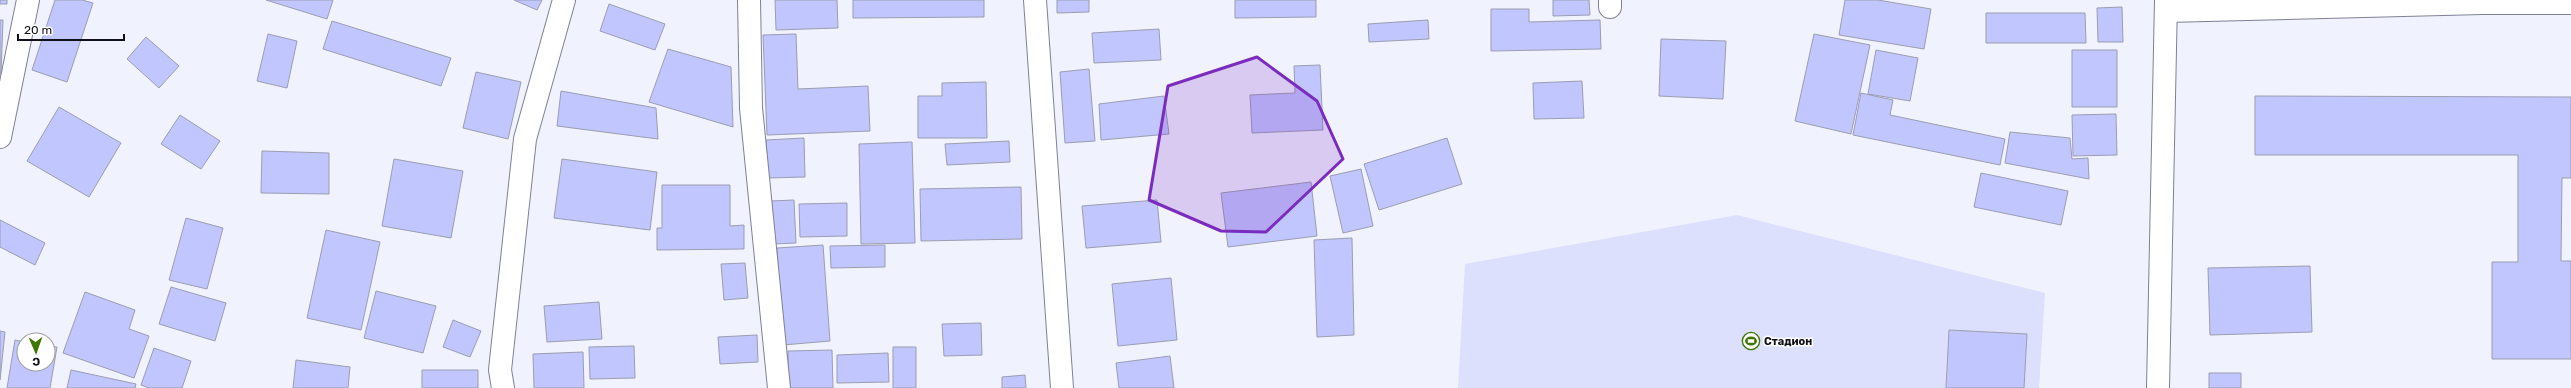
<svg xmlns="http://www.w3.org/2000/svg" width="2571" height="388" viewBox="0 0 2571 388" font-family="Rubik,sans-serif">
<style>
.garden{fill:#dde0fc}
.building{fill:#c1c6fe;stroke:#9b9db0}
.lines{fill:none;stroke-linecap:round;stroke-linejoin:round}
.street-casing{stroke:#7f8193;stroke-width:24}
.secondary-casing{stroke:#7f8193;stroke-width:24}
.street{stroke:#fff;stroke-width:22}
.secondary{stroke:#fff;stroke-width:22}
.marked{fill:#7b2cbf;fill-opacity:0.2;stroke:#7b2cbf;stroke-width:3;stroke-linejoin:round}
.labels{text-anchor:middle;stroke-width:3;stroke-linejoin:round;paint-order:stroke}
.poi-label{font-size:11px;font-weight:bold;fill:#101118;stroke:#fff;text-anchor:start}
</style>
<rect width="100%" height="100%" fill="#f0f2fe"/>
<path class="garden" d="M 1737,215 L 2045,293 L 2039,388 L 1458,388 L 1465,264 Z"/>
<path class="building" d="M 0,0 L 7,0 L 7,4 L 0,4 Z
M 55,0 L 82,0 L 93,3 L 67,82 L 32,70 Z
M 266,0 L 333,0 L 327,19 Z
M 514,0 L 542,0 L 537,10 Z
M 775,0 L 837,0 L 838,28 L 776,30 Z
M 853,0 L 984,0 L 984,17 L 853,18 Z
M 1057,0 L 1089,0 L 1089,12 L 1057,13 Z
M 1235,0 L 1316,0 L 1316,17 L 1235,18 Z
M 1553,0 L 1589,0 L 1590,15 L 1553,16 Z
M 1845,0 L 1878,0 L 1931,9 L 1924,49 L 1839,35 Z
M 609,4 L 665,24 L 655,50 L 600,31 Z
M 2122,7 L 2123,42 L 2098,42 L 2097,8 Z
M 1491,9 L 1529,9 L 1529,22 L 1600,20 L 1601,49 L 1491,51 Z
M 1986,13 L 2085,13 L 2086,43 L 1986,43 Z
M 0,20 L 3,20 L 1,74 L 0,74 Z
M 1428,20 L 1429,39 L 1369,42 L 1368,24 Z
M 332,21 L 451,58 L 441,86 L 323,49 Z
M 1159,29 L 1161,60 L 1094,63 L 1092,33 Z
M 268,34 L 297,41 L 287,88 L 257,81 Z
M 796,34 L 798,89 L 868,86 L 870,131 L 767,135 L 763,35 Z
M 1814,34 L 1870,45 L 1851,134 L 1795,121 Z
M 146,37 L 179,66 L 159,88 L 127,59 Z
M 1661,39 L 1726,41 L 1723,99 L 1659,96 Z
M 668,49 L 731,67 L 733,127 L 649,102 Z
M 1876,50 L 1918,58 L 1910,101 L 1868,94 Z
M 2072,50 L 2117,50 L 2117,107 L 2072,107 Z
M 1320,65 L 1323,130 L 1252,133 L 1250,95 L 1295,93 L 1294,66 Z
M 1089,69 L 1095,141 L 1065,143 L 1060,72 Z
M 476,72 L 521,82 L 508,139 L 463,128 Z
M 1582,81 L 1584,118 L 1534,119 L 1533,83 Z
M 986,82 L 987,138 L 918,138 L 918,96 L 942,96 L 942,83 Z
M 561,91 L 656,108 L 658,139 L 557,126 Z
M 1861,93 L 1893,100 L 1890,115 L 2005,139 L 2000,165 L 1853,135 Z
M 1164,96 L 1169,134 L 1101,140 L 1099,104 Z
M 2255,96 L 2571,97 L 2571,178 L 2562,178 L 2561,261 L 2571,261 L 2571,359 L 2492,359 L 2492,262 L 2518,262 L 2518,155 L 2255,155 Z
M 59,107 L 121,143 L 89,197 L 27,161 Z
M 2116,114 L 2117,155 L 2073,156 L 2072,115 Z
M 180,115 L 220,141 L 201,169 L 161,144 Z
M 2010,132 L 2070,138 L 2072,159 L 2088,158 L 2089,179 L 2005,163 Z
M 804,138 L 805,177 L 768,178 L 766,140 Z
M 1447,138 L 1462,184 L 1379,210 L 1364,164 Z
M 1009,141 L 1010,162 L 947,165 L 945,144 Z
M 912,142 L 915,243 L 861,244 L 859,144 Z
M 262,151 L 329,153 L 329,194 L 261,193 Z
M 394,159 L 463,171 L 451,238 L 382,226 Z
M 562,159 L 657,172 L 650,230 L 554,218 Z
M 1361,169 L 1373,226 L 1343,233 L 1330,176 Z
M 1981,173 L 2068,191 L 2061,225 L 1974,207 Z
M 1311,182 L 1317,236 L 1228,247 L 1221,193 Z
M 662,185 L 730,185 L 730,226 L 744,225 L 744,249 L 657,250 L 657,228 L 662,228 Z
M 1021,187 L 1022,239 L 921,241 L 920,189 Z
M 794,200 L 796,243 L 772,244 L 770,201 Z
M 1157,200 L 1161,242 L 1086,248 L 1082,206 Z
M 847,203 L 847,236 L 800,237 L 799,204 Z
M 186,218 L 223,228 L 207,289 L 169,280 Z
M 0,220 L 45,243 L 35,265 L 0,247 Z
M 326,230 L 380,242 L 361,330 L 307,318 Z
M 1352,238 L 1354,335 L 1317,337 L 1314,240 Z
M 823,245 L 830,341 L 783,345 L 777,248 Z
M 885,245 L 885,267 L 831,268 L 830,246 Z
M 745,263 L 748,298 L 724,300 L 721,264 Z
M 2310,266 L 2312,332 L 2210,335 L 2208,268 Z
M 1171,278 L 1177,340 L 1118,346 L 1112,284 Z
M 171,287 L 226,303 L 215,341 L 159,324 Z
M 376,291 L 436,306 L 423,353 L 364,338 Z
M 85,292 L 135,310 L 129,329 L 149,336 L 134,378 L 63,353 Z
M 599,302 L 602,339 L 547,342 L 544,306 Z
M 453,320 L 481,331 L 470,357 L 443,347 Z
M 981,323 L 982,355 L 944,356 L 942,324 Z
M 1949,330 L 2027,334 L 2024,388 L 1946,388 Z
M 0,331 L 5,332 L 0,380 Z
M 757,335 L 758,362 L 720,364 L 718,337 Z
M 15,340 L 24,342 L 24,364 L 48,364 L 48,346 L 57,347 L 50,388 L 7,388 Z
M 634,346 L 635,378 L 590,379 L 589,347 Z
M 893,347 L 916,347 L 916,388 L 893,388 Z
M 154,348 L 191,361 L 182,388 L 149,388 L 141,385 Z
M 832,350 L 833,388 L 788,388 L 788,351 Z
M 583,352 L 584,388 L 534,388 L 533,354 Z
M 888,353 L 889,382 L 837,383 L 837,355 Z
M 1170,356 L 1174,388 L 1119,388 L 1116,363 Z
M 296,360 L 350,367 L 348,388 L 293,388 Z
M 71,370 L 136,384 L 135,388 L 67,388 Z
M 422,370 L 478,370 L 478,388 L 422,388 Z
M 2209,373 L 2241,373 L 2241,388 L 2209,388 Z
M 1025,375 L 1026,388 L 1002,388 L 1002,377 Z"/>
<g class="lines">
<defs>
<path id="street" d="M 749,0 L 751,108 L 779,388
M 1610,7 L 1610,0
M 2166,11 L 2482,3 L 2571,3
M 0,137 L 28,0
M 503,388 L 500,370 L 525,139 L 564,0
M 2158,388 L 2166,0"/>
<path id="secondary" d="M 1035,0 L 1062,388"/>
</defs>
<use href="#street" class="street-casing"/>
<use href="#secondary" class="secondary-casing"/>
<use href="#street" class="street"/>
<use href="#secondary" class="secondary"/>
</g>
<path class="marked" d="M 1257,57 L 1317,101 L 1343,159 L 1266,232 L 1221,231 L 1149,200 L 1168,86 Z"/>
<defs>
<symbol id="stadium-ring" viewBox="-11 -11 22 22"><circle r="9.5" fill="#fff" stroke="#3f7604" stroke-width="1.5"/><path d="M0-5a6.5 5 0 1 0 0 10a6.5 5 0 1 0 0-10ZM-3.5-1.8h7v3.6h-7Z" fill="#3f7604"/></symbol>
</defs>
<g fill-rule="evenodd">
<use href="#stadium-ring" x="1741" y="331" width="20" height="20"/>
</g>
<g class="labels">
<g class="poi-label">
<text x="1764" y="345">Стадион</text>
</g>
</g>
<g transform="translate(36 352) rotate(178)"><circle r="19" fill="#ffffff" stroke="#9fa0a3"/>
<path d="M0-3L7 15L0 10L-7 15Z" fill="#3f7604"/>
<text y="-6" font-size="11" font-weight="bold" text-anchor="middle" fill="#101118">С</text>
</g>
<path d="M18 34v6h106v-6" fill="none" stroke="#101118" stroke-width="2"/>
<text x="24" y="34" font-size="12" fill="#101118" stroke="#ffffff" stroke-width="3" paint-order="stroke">20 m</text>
</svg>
